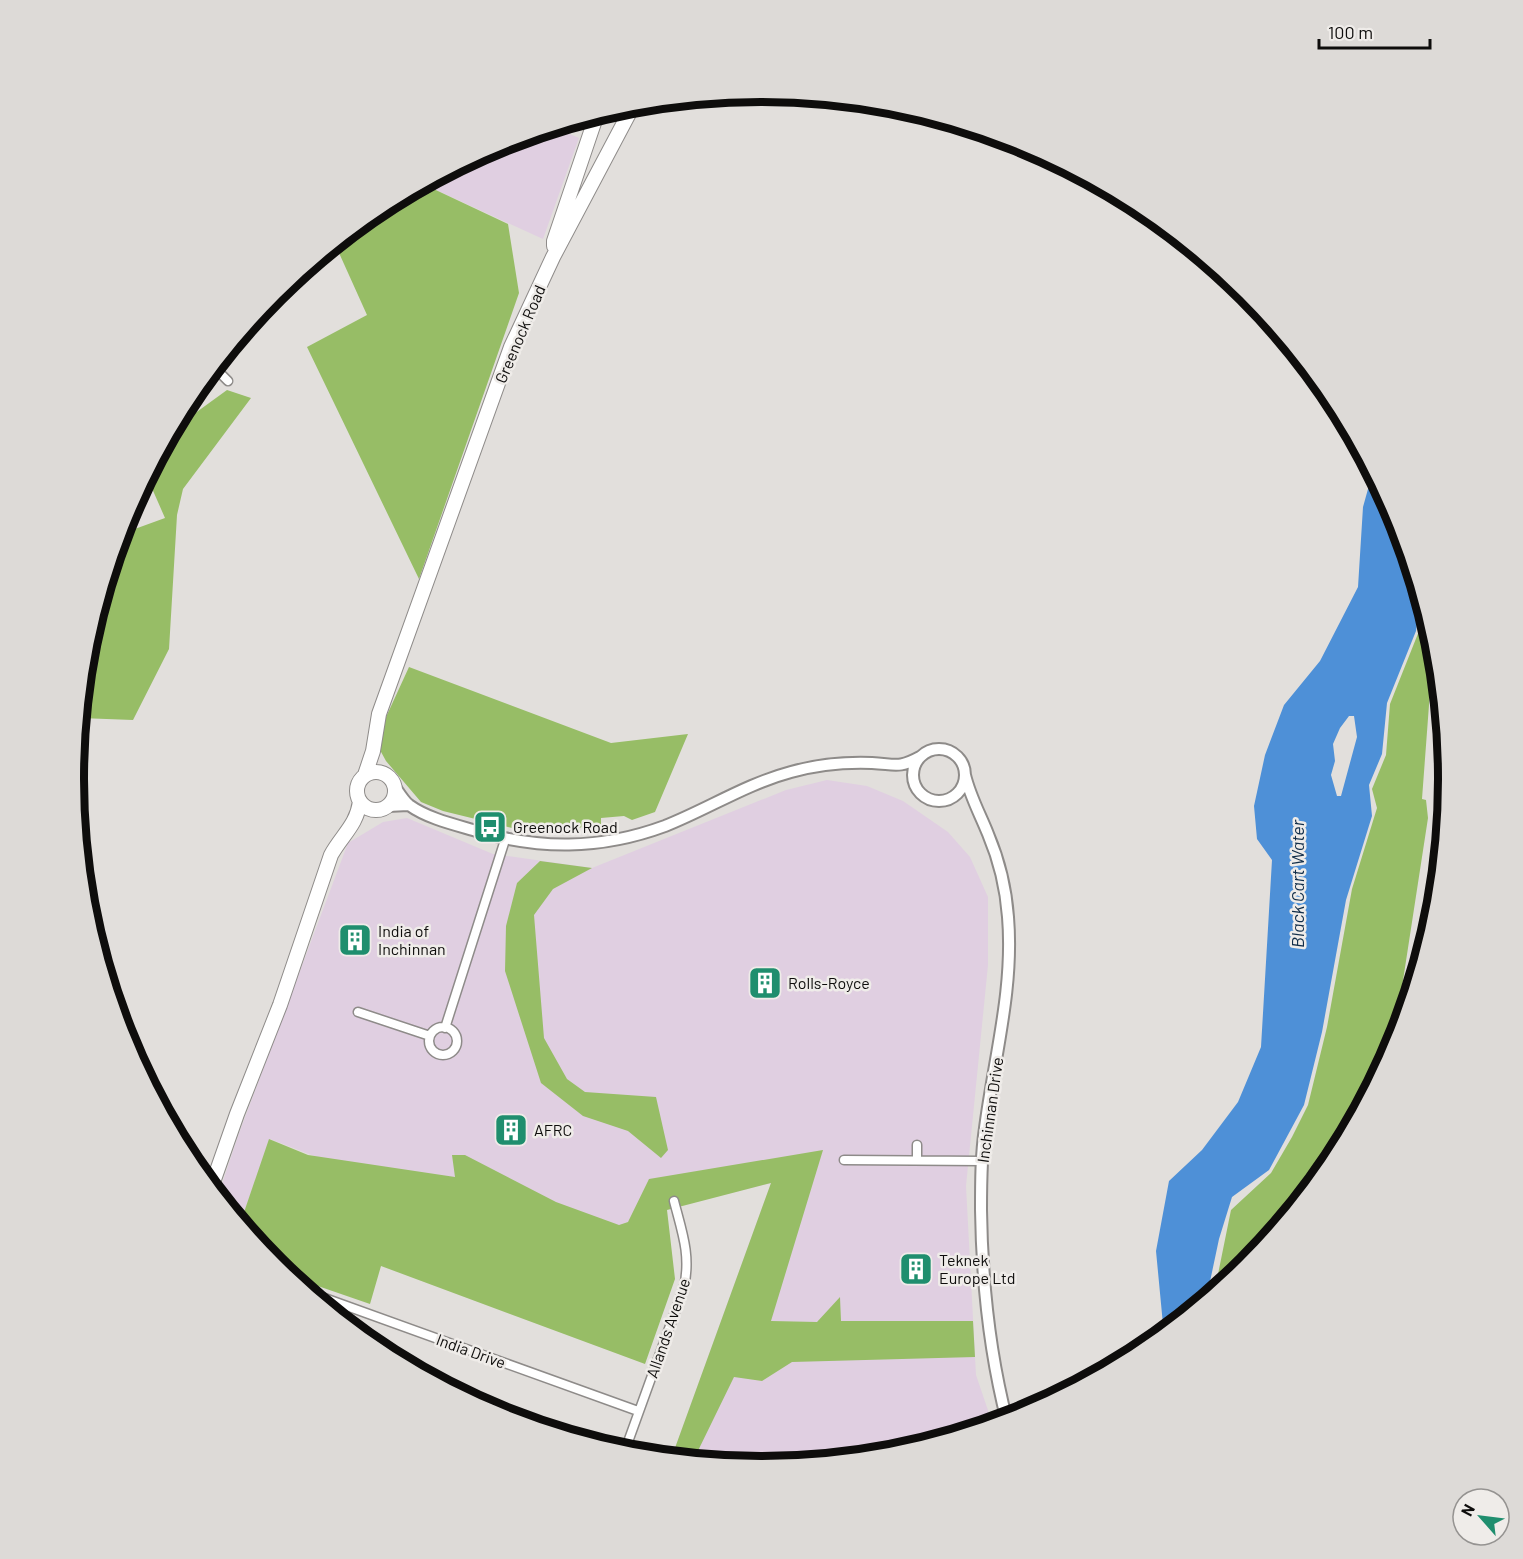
<svg xmlns="http://www.w3.org/2000/svg" width="1523" height="1559" viewBox="0 0 1523 1559" font-family="Barlow,sans-serif">
<style>
.industrial{fill:#e0cfe1}
.green{fill:#97bd66}
.water{fill:#4e90d7;fill-rule:evenodd}
.lines{fill:none;stroke-linecap:round;stroke-linejoin:round}
.minor-casing{stroke:#8e8b89;stroke-width:11}
.tertiary-casing{stroke:#8e8b89;stroke-width:14}
.primary-casing{stroke:#8e8b89;stroke-width:16}
.minor{stroke:#fff;stroke-width:8}
.tertiary{stroke:#fff;stroke-width:10}
.primary{stroke:#fff;stroke-width:14}
.labels{text-anchor:middle;stroke-width:5;stroke-linejoin:round;paint-order:stroke}
.street-label{font-size:16px;fill:#0e0d0c;stroke:#efece9}
.poi-label{font-size:16px;fill:#0e0d0c;stroke:#efece9;text-anchor:start}
.water-label{font-size:18px;font-style:italic;fill:#112d49;stroke:#efece9}
.rim{fill:none;stroke:#0e0d0c;stroke-width:8}
</style>
<rect width="100%" height="100%" fill="#e2dfdc"/>
<path class="industrial" d="M 553,127 L 579,138 L 543,239 L 423,184 L 499,144 Z
M 827,780 L 867,786 L 903,801 L 948,832 L 970,857 L 988,897 L 988,965 L 966,1186 L 976,1375 L 993,1425 L 895,1454 L 761,1467 L 671,1459 L 771,1183 L 667,1209 L 552,1248 L 270,1139 L 240,1224 L 218,1196 L 238,1136 L 348,843 L 383,822 L 407,818 L 493,854 L 592,868 L 786,790 Z"/>
<path class="green" d="M 423,184 L 508,224 L 519,293 L 419,579 L 307,347 L 367,315 L 335,244 L 380,207 Z
M 227,390 L 251,398 L 183,489 L 177,515 L 169,649 L 133,720 L 80,718 L 87,645 L 121,534 L 165,518 L 147,477 L 159,454 L 182,434 L 176,427 Z
M 1423,602 L 1434,638 L 1422,799 L 1426,800 L 1428,818 L 1392,1052 L 1333,1162 L 1248,1266 L 1214,1294 L 1231,1210 L 1271,1173 L 1292,1137 L 1308,1105 L 1327,1027 L 1352,889 L 1377,808 L 1372,789 L 1386,755 L 1390,704 L 1419,631 Z
M 409,667 L 611,743 L 688,734 L 655,812 L 632,820 L 624,816 L 601,818 L 601,825 L 533,833 L 443,811 L 421,802 L 386,761 L 380,750 L 381,728 Z
M 540,861 L 592,868 L 553,889 L 534,915 L 544,1038 L 567,1079 L 585,1092 L 656,1097 L 668,1150 L 661,1158 L 628,1131 L 583,1116 L 541,1083 L 505,971 L 506,926 L 517,883 Z
M 269,1139 L 308,1155 L 455,1177 L 452,1155 L 465,1155 L 556,1202 L 619,1225 L 628,1222 L 649,1179 L 823,1150 L 771,1321 L 817,1322 L 840,1297 L 841,1321 L 973,1321 L 975,1357 L 792,1362 L 762,1381 L 734,1377 L 693,1461 L 671,1459 L 771,1183 L 667,1210 L 675,1279 L 645,1364 L 381,1266 L 370,1304 L 286,1275 L 275,1266 L 240,1224 Z"/>
<path class="water" d="M 1373,471 L 1397,517 L 1421,595 L 1416,631 L 1387,703 L 1382,754 L 1369,785 L 1372,816 L 1346,900 L 1322,1032 L 1304,1105 L 1269,1170 L 1232,1197 L 1219,1239 L 1208,1291 L 1209,1298 L 1164,1335 L 1156,1251 L 1169,1181 L 1202,1150 L 1238,1102 L 1261,1047 L 1272,860 L 1257,839 L 1254,806 L 1265,755 L 1284,705 L 1320,661 L 1358,587 L 1363,507 ZM 1349,716 L 1354,716 L 1357,737 L 1341,796 L 1337,796 L 1331,775 L 1335,761 L 1333,744 L 1340,728 Z"/>
<g class="lines">
<defs>
<path id="minor" d="M 214,367 L 228,381
M 358,1012 L 430,1036
M429 1041a14 14 0 1 1 28 0a14 14 0 1 1-28 0Z
M 445,1028 L 505,840
M 844,1160 L 982,1161
M 917,1160 L 917,1145
M 305,1291 L 638,1411
M 624,1453 L 684,1287 C 691,1255 682,1232 674,1201"/>
<path id="tertiary" d="M913 775a26 26 0 1 1 52 0a26 26 0 1 1-52 0Z
M 965,775 C 970,796 980,814 988,834 C 999,860 1006,889 1008,917 C 1014,989 994,1058 985,1128 C 981,1155 981,1182 981,1210 C 982,1281 989,1351 1007,1421
M 395,787 C 399,793 404,801 409,805 C 427,818 452,824 473,830 C 538,850 600,850 665,826 C 708,809 746,784 791,772 C 816,765 846,762 872,763 C 895,764 898,769 920,757
M 388,806 L 408,805"/>
<path id="primary" d="M 554,246 L 554,241 L 597,114
M357 791a19 19 0 1 1 38 0a19 19 0 1 1-38 0Z
M 365,775 L 373,751 L 379,714 L 511,347 L 553,257 L 634,104
M 211,1188 L 237,1114 L 280,1005 L 331,855 C 342,835 357,825 360,801"/>
</defs>
<use href="#minor" class="minor-casing"/>
<use href="#tertiary" class="tertiary-casing"/>
<use href="#primary" class="primary-casing"/>
<use href="#minor" class="minor"/>
<use href="#tertiary" class="tertiary"/>
<use href="#primary" class="primary"/>
</g>
<defs>
<symbol id="bus-square" viewBox="-11 -11 22 22"><rect x="-9" y="-9" width="18" height="18" rx="4" fill="#1f8e6e" stroke="#efece9"/><path d="M-5-6H5V4H4V6H2V4H-2V6H-4V4H-5ZM-3.5-4V0h7V-4ZM-3.5 1.2v1.5H-2V1.2ZM2 1.2v1.5H3.5V1.2Z" fill="#fff"/></symbol>
<symbol id="building-square" viewBox="-11 -11 22 22"><rect x="-9" y="-9" width="18" height="18" rx="4" fill="#1f8e6e" stroke="#efece9"/><path d="M-4-6H4V6H1V3H-1V6H-4ZM-2.5-4.3h1.7v1.8h-1.7ZM.8-4.3h1.7v1.8H.8ZM-2.5-1h1.7V.8h-1.7ZM.8-1h1.7V.8H.8Z" fill="#fff"/></symbol>
</defs>
<g fill-rule="evenodd">
<use href="#bus-square" x="471" y="808" width="38" height="38"/>
<use href="#building-square" x="336" y="921" width="38" height="38"/>
<use href="#building-square" x="746" y="964" width="38" height="38"/>
<use href="#building-square" x="492" y="1111" width="38" height="38"/>
<use href="#building-square" x="897" y="1250" width="38" height="38"/>
</g>
<g class="labels">
<g class="street-label">
<text transform="translate(520 334) rotate(-67)" y="6">Greenock Road</text>
<text transform="translate(990 1110) rotate(-82)" y="6">Inchinnan Drive</text>
<text transform="translate(668 1328) rotate(-71)" y="6">Allands Avenue</text>
<text transform="translate(471 1351) rotate(20)" y="6">India Drive</text>
</g>
<g class="poi-label">
<text x="513" y="833">Greenock Road</text>
<text x="378" y="937">India of<tspan x="378" dy="18">Inchinnan</tspan></text>
<text x="788" y="989">Rolls-Royce</text>
<text x="534" y="1136">AFRC</text>
<text x="939" y="1266">Teknek<tspan x="939" dy="18">Europe Ltd</tspan></text>
</g>
<g class="water-label">
<text transform="translate(1298 884) rotate(-90)" y="6">Black Cart Water</text>
</g>
</g>
<path d="M0 0H1523V1559H0ZM84 779a677 677 0 1 1 1354 0a677 677 0 1 1-1354 0Z" fill="#dddad7" fill-rule="evenodd"/>
<path class="rim" d="M84 779a677 677 0 1 1 1354 0a677 677 0 1 1-1354 0Z"/>
<g transform="translate(1481 1517) rotate(298)"><circle r="28" fill="#efece9" stroke="#959391" stroke-width="1.5"/>
<path d="M0-4.5L10 22L0 15L-10 22Z" fill="#1f8e6e"/>
<text y="-9" font-size="16" font-weight="bold" text-anchor="middle" fill="#0e0d0c">N</text>
</g>
<path d="M1319 39v9h111v-9" fill="none" stroke="#0e0d0c" stroke-width="3"/>
<text x="1328" y="39" font-size="18" fill="#0e0d0c" stroke="#efece9" stroke-width="4.5" paint-order="stroke">100 m</text>
</svg>
